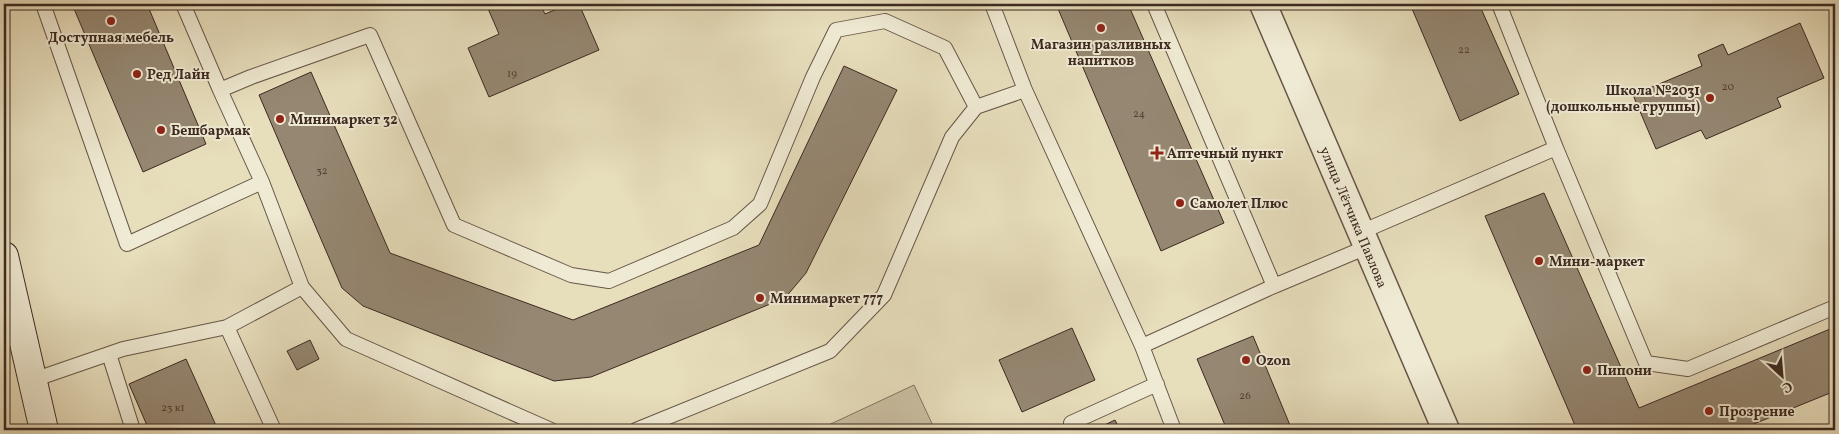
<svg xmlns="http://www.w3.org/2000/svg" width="1839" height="434" viewBox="0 0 1839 434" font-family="Vollkorn,serif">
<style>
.green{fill:#cabfa2;stroke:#837462}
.building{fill:#958772;stroke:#3c2921}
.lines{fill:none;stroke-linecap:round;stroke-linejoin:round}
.lane-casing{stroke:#675648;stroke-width:16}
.street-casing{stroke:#675648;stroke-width:29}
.secondary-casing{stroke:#3c2921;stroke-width:30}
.lane{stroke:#efead3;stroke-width:14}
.street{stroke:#efead3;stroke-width:26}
.secondary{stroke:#efead3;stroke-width:28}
.poi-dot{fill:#8f2418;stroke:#efead3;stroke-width:2}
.labels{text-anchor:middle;stroke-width:4;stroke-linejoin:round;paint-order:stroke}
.number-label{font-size:11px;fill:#524035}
.poi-label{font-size:14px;font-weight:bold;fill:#3c2921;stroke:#efead3;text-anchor:start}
.street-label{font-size:14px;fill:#3c2921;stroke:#efead3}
</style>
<rect width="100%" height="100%" fill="#e7debc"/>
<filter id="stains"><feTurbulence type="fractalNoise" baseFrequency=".004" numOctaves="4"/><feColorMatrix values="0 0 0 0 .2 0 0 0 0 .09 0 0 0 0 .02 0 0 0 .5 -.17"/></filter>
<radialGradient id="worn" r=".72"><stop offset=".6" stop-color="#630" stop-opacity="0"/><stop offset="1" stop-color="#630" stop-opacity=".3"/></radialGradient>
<path class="green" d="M 914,385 L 935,430 L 818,430 Z"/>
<path class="building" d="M 72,4 L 147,4 L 206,144 L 143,172 Z
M 486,4 L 540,4 L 545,14 L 569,4 L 579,4 L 599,50 L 489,97 L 468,48 L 499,34 Z
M 1056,4 L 1128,4 L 1224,223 L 1161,251 Z
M 1410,4 L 1479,4 L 1519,94 L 1460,121 Z
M 1800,23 L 1824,78 L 1777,98 L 1781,107 L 1706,139 L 1701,130 L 1656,149 L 1633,95 L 1702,66 L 1698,55 L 1723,44 L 1728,55 Z
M 844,66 L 897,90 L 806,273 L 785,298 L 591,377 L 554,381 L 363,306 L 342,288 L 259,95 L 311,72 L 390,253 L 573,320 L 759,245 Z
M 1544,193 L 1639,408 L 1835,327 L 1835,391 L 1739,430 L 1577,430 L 1485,216 Z
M 1072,328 L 1095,380 L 1022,412 L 999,360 Z
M 1253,336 L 1292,430 L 1227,430 L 1197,359 Z
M 310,340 L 319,359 L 297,370 L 287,351 Z
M 186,359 L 218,430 L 149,430 L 129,384 Z
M 1115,420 L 1120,430 L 1094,430 Z"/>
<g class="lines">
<defs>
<path id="lane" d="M 43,4 L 127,244 L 262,182 L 220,90
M 183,4 L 220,90 L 251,77 L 370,35 L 454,225 L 571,275 L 609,281 L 733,228 L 760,204 L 813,77 L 836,30 L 885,21 L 945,48 L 976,107 L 952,137 L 884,295 L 830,351 L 636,430
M 992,4 L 1025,90 L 1142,346
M 1154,4 L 1274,286
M 1499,4 L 1556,148
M 976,107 L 1025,90
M 262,182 L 302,287
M 1361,232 L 1556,148 L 1646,363 L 1688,369 L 1835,307
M 109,354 L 133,430
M 33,380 L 123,349 L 227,327
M 1071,423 L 1157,384
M 274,430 L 227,327 L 302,287 L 346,339 L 551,430
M 1174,430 L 1142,346 L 1274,286 L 1367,247"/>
<path id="street" d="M 1263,4 L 1446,430"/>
<path id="secondary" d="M 4,256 L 44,430"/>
</defs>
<use href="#lane" class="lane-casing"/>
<use href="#street" class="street-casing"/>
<use href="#secondary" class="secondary-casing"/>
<use href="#lane" class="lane"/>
<use href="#street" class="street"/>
<use href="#secondary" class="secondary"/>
</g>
<g class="poi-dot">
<circle cx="111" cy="21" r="5"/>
<circle cx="1101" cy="28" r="5"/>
<circle cx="137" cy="74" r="5"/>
<circle cx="1710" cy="98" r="5"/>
<circle cx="280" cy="119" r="5"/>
<circle cx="161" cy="130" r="5"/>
<path d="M1154.5 145.5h5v5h5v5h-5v5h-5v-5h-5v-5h5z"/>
<circle cx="1180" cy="203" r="5"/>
<circle cx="1539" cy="261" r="5"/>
<circle cx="760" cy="298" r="5"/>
<circle cx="1246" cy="360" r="5"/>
<circle cx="1587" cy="370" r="5"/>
<circle cx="1709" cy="411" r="5"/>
</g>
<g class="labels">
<g class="number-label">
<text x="1464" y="53">22</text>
<text x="512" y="77">19</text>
<text x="1728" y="90">20</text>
<text x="1139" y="117">24</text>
<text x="322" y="174">32</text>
<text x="1245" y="399">26</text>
<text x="173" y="411">23 к1</text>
</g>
<g class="poi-label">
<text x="111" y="42" text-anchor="middle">Доступная мебель</text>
<text x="1101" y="49" text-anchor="middle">Магазин разливных<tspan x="1101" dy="16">напитков</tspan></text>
<text x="147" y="79">Ред Лайн</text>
<text x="1700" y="95" text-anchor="end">Школа №2031<tspan x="1700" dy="16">(дошкольные группы)</tspan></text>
<text x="290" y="124">Минимаркет 32</text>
<text x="171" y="135">Бешбармак</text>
<text x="1167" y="158">Аптечный пункт</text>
<text x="1190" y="208">Самолет Плюс</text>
<text x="1549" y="266">Мини-маркет</text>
<text x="770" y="303">Минимаркет 777</text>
<text x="1256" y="365">Ozon</text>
<text x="1597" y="375">Пипони</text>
<text x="1719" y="416">Прозрение</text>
</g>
<g class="street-label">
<text transform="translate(1354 217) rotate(67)" y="5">улица Лётчика Павлова</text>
</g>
</g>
<rect width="1839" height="434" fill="none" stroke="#e7debc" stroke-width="20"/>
<rect x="5" y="5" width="1829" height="424" fill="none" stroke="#3c2921" stroke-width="2.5"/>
<rect x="10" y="10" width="1819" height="414" fill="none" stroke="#3c2921"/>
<g transform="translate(1782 376) rotate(154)" stroke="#efead3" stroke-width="4" paint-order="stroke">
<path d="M0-4L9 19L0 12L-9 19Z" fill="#3c2921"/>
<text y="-8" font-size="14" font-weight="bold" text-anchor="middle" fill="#3c2921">С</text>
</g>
<rect width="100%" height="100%" filter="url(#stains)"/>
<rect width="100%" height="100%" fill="url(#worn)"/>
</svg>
